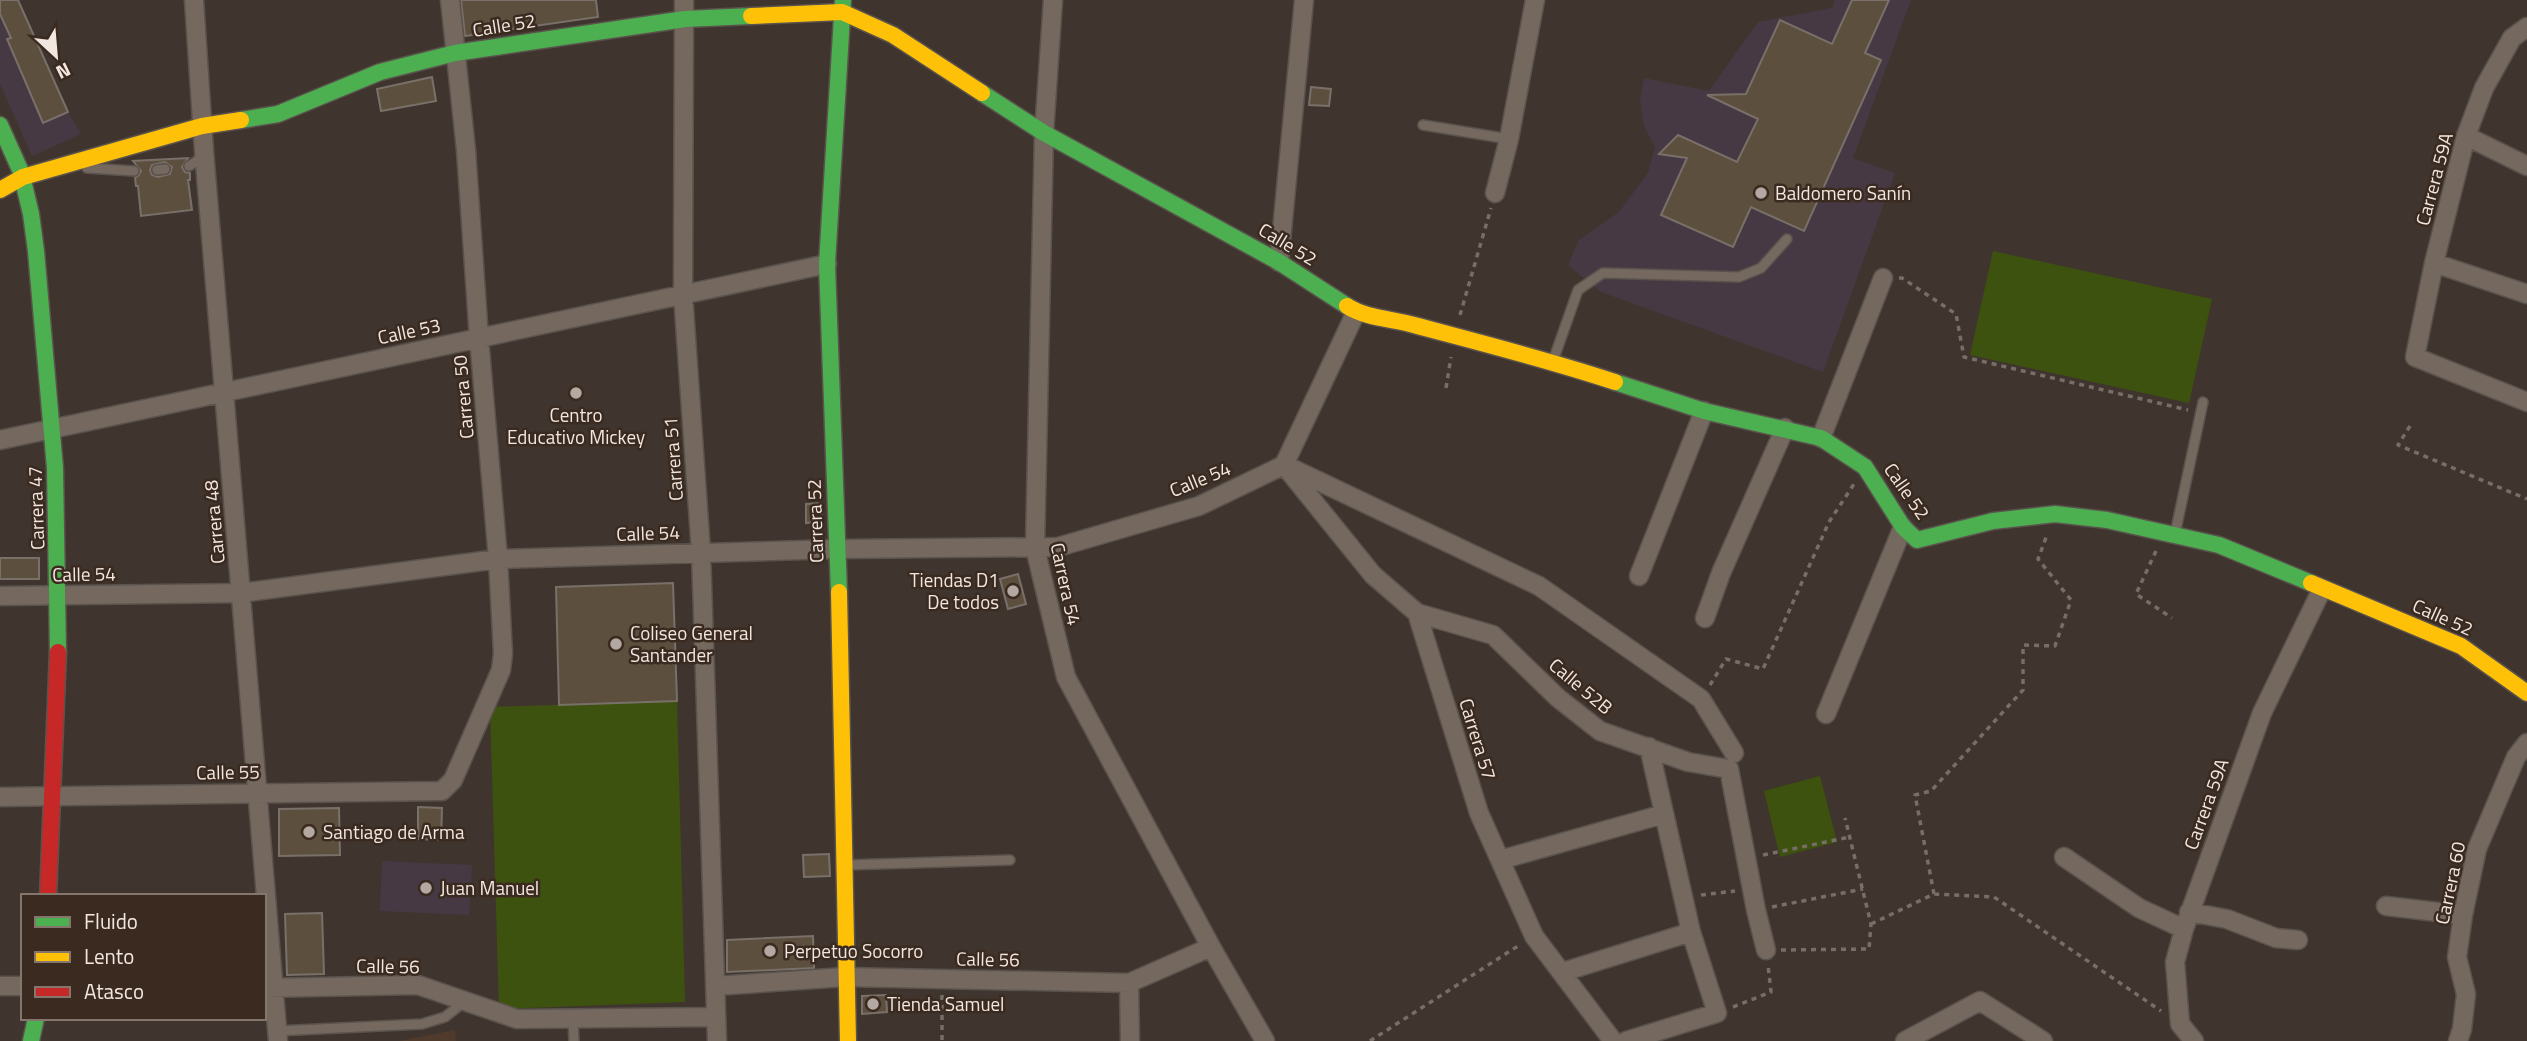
<svg xmlns="http://www.w3.org/2000/svg" width="2527" height="1041" viewBox="0 0 2527 1041" font-family="'Titillium Web',sans-serif">
<style>
.built{fill:#4f3a2c}
.education{fill:#473944}
.green{fill:#3d520f}
.building{fill:#5d4f3d;stroke:#787069;stroke-width:2;fill-rule:evenodd}
.lines{fill:none;stroke-linecap:round;stroke-linejoin:round}
.lane-casing{stroke:#5a524c;stroke-width:12}
.street-casing{stroke:#5a524c;stroke-width:21}
.fast-casing{stroke:#5a524c;stroke-width:19}
.slow-casing{stroke:#5a524c;stroke-width:19}
.jam-casing{stroke:#5a524c;stroke-width:19}
.path{stroke:#776e68;stroke-width:3.5;stroke-dasharray:5 5;stroke-linecap:butt}
.lane{stroke:#74685f;stroke-width:9}
.street{stroke:#74685f;stroke-width:18}
.fast{stroke:#4caf50;stroke-width:16}
.slow{stroke:#ffc107;stroke-width:16}
.jam{stroke:#c62828;stroke-width:16}
.poi-dot{fill:#b3a9a2;stroke:#3a2a1f;stroke-width:2.5}
.labels{text-anchor:middle;stroke-width:5;stroke-linejoin:round;paint-order:stroke}
.street-label{font-size:19px;fill:#f2e7e0;stroke:#3a2a1f}
.poi-label{font-size:19px;fill:#f2e7e0;stroke:#3a2a1f;text-anchor:start}
</style>
<rect width="100%" height="100%" fill="#3f352e"/>
<path class="built" d="M 455,1030 L 456,1041 L 399,1041 Z"/>
<path class="education" d="M 0,0 L 22,0 L 17,2 L 68,112 L 81,134 L 32,156 L 0,84 Z
M 1835,0 L 1911,0 L 1853,158 L 1895,173 L 1823,372 L 1601,292 L 1568,265 L 1579,240 L 1619,212 L 1648,173 L 1655,147 L 1644,126 L 1640,100 L 1644,78 L 1709,91 L 1758,22 L 1832,8 Z
M 382,861 L 472,865 L 469,915 L 380,911 Z"/>
<path class="green" d="M 1993,251 L 2212,299 L 2189,403 L 1970,355 Z
M 677,701 L 685,1002 L 499,1009 L 490,707 Z
M 1820,776 L 1837,842 L 1780,857 L 1764,791 Z"/>
<path class="building" d="M 0,0 L 18,0 L 68,112 L 43,123 L 7,39 L 11,38 L 0,14 Z
M 461,0 L 596,0 L 598,17 L 465,36 Z
M 1852,0 L 1889,0 L 1865,53 L 1881,60 L 1804,231 L 1751,207 L 1733,247 L 1661,215 L 1687,158 L 1659,154 L 1678,135 L 1737,162 L 1758,119 L 1707,95 L 1746,94 L 1780,20 L 1832,44 Z
M 432,77 L 436,101 L 381,111 L 377,89 Z
M 1311,87 L 1331,89 L 1329,106 L 1309,105 Z
M 188,158 L 182,167 L 185,172 L 190,173 L 190,180 L 188,180 L 192,210 L 141,216 L 138,186 L 136,186 L 135,178 L 139,175 L 141,171 L 133,161 ZM 165,162 L 172,167 L 170,174 L 158,177 L 152,175 L 150,170 L 152,165 Z
M 821,503 L 822,521 L 806,523 L 806,504 Z
M 0,558 L 39,558 L 39,579 L 0,579 Z
M 1018,574 L 1026,604 L 1008,609 L 1000,579 Z
M 673,583 L 677,701 L 559,705 L 556,587 Z
M 418,807 L 442,808 L 441,840 L 418,839 Z
M 339,808 L 340,855 L 279,856 L 279,809 Z
M 829,854 L 830,876 L 804,877 L 803,855 Z
M 322,913 L 324,974 L 287,975 L 285,914 Z
M 813,936 L 814,968 L 727,972 L 727,940 Z
M 886,995 L 887,1012 L 862,1014 L 862,996 Z"/>
<g class="lines">
<defs>
<path id="lane" d="M 1423,125 L 1509,139
M 189,166 L 197,161 L 203,153
M 87,168 L 134,171
M 157,170 L 165,169
M 1553,361 L 1578,290 L 1603,273 L 1739,277 L 1761,268 L 1787,239
M 2175,534 L 2203,402
M 845,865 L 1010,860
M 573,1020 L 574,1041
M 277,1031 L 422,1024 L 445,1017 L 464,1002"/>
<path id="street" d="M 194,0 L 204,151 L 278,1041
M 684,0 L 683,294 L 701,552 L 717,1041
M 1053,0 L 1044,133 L 1035,548 L 1066,677 L 1211,947 L 1265,1041
M 2527,27 L 2512,38 L 2484,88 L 2466,136 L 2434,263 L 2415,357 L 2527,402
M 2466,136 L 2527,166
M 1495,193 L 1509,139 L 1535,0
M 1279,262 L 1304,0
M 2434,263 L 2527,294
M 1821,438 L 1883,278
M 0,440 L 827,264
M 1284,465 L 1373,575 L 1417,613 L 1479,813 L 1534,936 L 1613,1041
M 1284,465 L 1356,312
M 1291,468 L 1539,586 L 1701,699 L 1734,753
M 1639,576 L 1704,411
M 0,596 L 241,593 L 498,559 L 838,549 L 1058,547 L 1199,506 L 1284,465
M 1417,613 L 1493,635 L 1558,698 L 1600,731 L 1688,762 L 1729,769 L 1756,910 L 1766,950
M 1705,618 L 1721,573 L 1785,428
M 1826,714 L 1903,527
M 0,797 L 442,791 L 453,780 L 501,670 L 503,654 L 498,559 L 479,338 L 466,150 L 450,0
M 2064,857 L 2139,908 L 2184,929
M 1500,860 L 1664,814
M 2386,906 L 2463,915
M 2189,912 L 2227,919 L 2276,938 L 2298,940
M 1563,972 L 1691,932
M 1129,983 L 1130,1041
M 0,986 L 23,986
M 715,986 L 845,977 L 1129,983 L 1211,947
M 264,988 L 418,985 L 517,1019 L 716,1017
M 1626,1041 L 1717,1013 L 1691,932 L 1649,747
M 1905,1041 L 1980,1001 L 2043,1041
M 2194,1041 L 2180,1024 L 2175,962 L 2184,929 L 2262,713 L 2322,589
M 2458,1041 L 2462,1029 L 2466,994 L 2457,957 L 2463,915 L 2477,849 L 2516,757 L 2527,743"/>
<path id="fast" d="M 982,93 L 1044,133 L 1279,262 L 1347,306
M 241,120 L 278,114 L 380,72 L 455,53 L 685,19 L 751,16
M 0,125 L 21,172 L 31,214 L 36,251 L 55,468 L 58,652
M 1615,382 L 1704,411 L 1821,438 L 1865,467 L 1903,527 L 1917,540 L 1993,521 L 2055,514 L 2107,520 L 2219,545 L 2311,583
M 839,592 L 827,264 L 843,0
M 31,1041 L 36,1018"/>
<path id="slow" d="M 751,16 L 842,12 L 893,35 L 982,93
M 0,190 L 23,177 L 202,126 L 241,120
M 1347,306 C 1365,318 1393,319 1414,325 C 1481,343 1549,360 1615,382
M 2311,583 L 2461,646 L 2527,693
M 839,592 L 848,1041"/>
<path id="jam" d="M 48,896 L 58,652"/>
</defs>
<use href="#lane" class="lane-casing"/>
<use href="#street" class="street-casing"/>
<use href="#fast" class="fast-casing"/>
<use href="#slow" class="slow-casing"/>
<use href="#jam" class="jam-casing"/>
<path class="path" d="M 1899,278 L 1902,278 L 1956,314 L 1964,357 L 2188,410
M 1460,315 L 1491,208
M 1446,388 L 1451,357
M 2410,426 L 2398,445 L 2527,499
M 2156,551 L 2136,594 L 2172,618
M 1710,685 L 1726,659 L 1763,669 L 1829,522 L 1854,484
M 1763,855 L 1850,837
M 1934,894 L 1915,795 L 1931,791 L 2023,690 L 2023,645 L 2055,646 L 2071,600 L 2038,559 L 2047,535
M 1701,895 L 1735,891
M 1772,907 L 1863,889
M 1871,924 L 1934,894 L 1994,897 L 2161,1011
M 1781,950 L 1869,949 L 1871,924 L 1845,818
M 942,995 L 942,1041
M 1733,1007 L 1771,992 L 1768,965
M 1370,1041 L 1521,944"/>
<use href="#lane" class="lane"/>
<use href="#street" class="street"/>
<use href="#fast" class="fast"/>
<use href="#slow" class="slow"/>
<use href="#jam" class="jam"/>
</g>
<g class="poi-dot">
<circle cx="1761" cy="193" r="7"/>
<circle cx="576" cy="393" r="7"/>
<circle cx="1013" cy="591" r="7"/>
<circle cx="616" cy="644" r="7"/>
<circle cx="309" cy="832" r="7"/>
<circle cx="426" cy="888" r="7"/>
<circle cx="770" cy="951" r="7"/>
<circle cx="873" cy="1004" r="7"/>
</g>
<g class="labels">
<g class="street-label">
<text transform="translate(504 25) rotate(-9)" y="7">Calle 52</text>
<text transform="translate(2434 179) rotate(-75)" y="7">Carrera 59A</text>
<text transform="translate(1288 244) rotate(31)" y="7">Calle 52</text>
<text transform="translate(409 331) rotate(-12)" y="7">Calle 53</text>
<text transform="translate(463 397) rotate(-95)" y="7">Carrera 50</text>
<text transform="translate(673 459) rotate(-94)" y="7">Carrera 51</text>
<text transform="translate(1200 479) rotate(-22)" y="7">Calle 54</text>
<text transform="translate(1907 491) rotate(55)" y="7">Calle 52</text>
<text transform="translate(36 508) rotate(-92)" y="7">Carrera 47</text>
<text transform="translate(815 521) rotate(-92)" y="7">Carrera 52</text>
<text transform="translate(214 522) rotate(-95)" y="7">Carrera 48</text>
<text transform="translate(648 533) rotate(-2)" y="7">Calle 54</text>
<text transform="translate(84 574) rotate(-1)" y="7">Calle 54</text>
<text transform="translate(1066 584) rotate(78)" y="7">Carrera 54</text>
<text transform="translate(2443 617) rotate(24)" y="7">Calle 52</text>
<text transform="translate(1581 686) rotate(40)" y="7">Calle 52B</text>
<text transform="translate(1478 739) rotate(73)" y="7">Carrera 57</text>
<text transform="translate(228 772) rotate(-1)" y="7">Calle 55</text>
<text transform="translate(2206 804) rotate(-70)" y="7">Carrera 59A</text>
<text transform="translate(2450 883) rotate(-78)" y="7">Carrera 60</text>
<text transform="translate(988 959) rotate(1)" y="7">Calle 56</text>
<text transform="translate(388 966) rotate(1)" y="7">Calle 56</text>
</g>
<g class="poi-label">
<text x="1775" y="200">Baldomero Sanín</text>
<text x="576" y="422" text-anchor="middle">Centro<tspan x="576" dy="22">Educativo Mickey</tspan></text>
<text x="999" y="587" text-anchor="end">Tiendas D1<tspan x="999" dy="22">De todos</tspan></text>
<text x="630" y="640">Coliseo General<tspan x="630" dy="22">Santander</tspan></text>
<text x="323" y="839">Santiago de Arma</text>
<text x="440" y="895">Juan Manuel</text>
<text x="784" y="958">Perpetuo Socorro</text>
<text x="887" y="1011">Tienda Samuel</text>
</g>
</g>
<rect x="21" y="894" width="245" height="126" fill="#3a2a1f" stroke="#84766c" stroke-width="2"/>
<rect x="35" y="917" width="35" height="10" fill="#4caf50" stroke="#84766c" stroke-width="2"/>
<text x="84" y="929" font-size="21" fill="#f2e7e0">Fluido</text>
<rect x="35" y="952" width="35" height="10" fill="#ffc107" stroke="#84766c" stroke-width="2"/>
<text x="84" y="964" font-size="21" fill="#f2e7e0">Lento</text>
<rect x="35" y="987" width="35" height="10" fill="#c62828" stroke="#84766c" stroke-width="2"/>
<text x="84" y="999" font-size="21" fill="#f2e7e0">Atasco</text>
<g transform="translate(56 56) rotate(154)" stroke="#3a2a1f" stroke-width="5" paint-order="stroke">
<path d="M0-5L12 26L0 18L-12 26Z" fill="#f2e7e0"/>
<text y="-10" font-size="19" font-weight="bold" text-anchor="middle" fill="#f2e7e0">N</text>
</g>
</svg>
